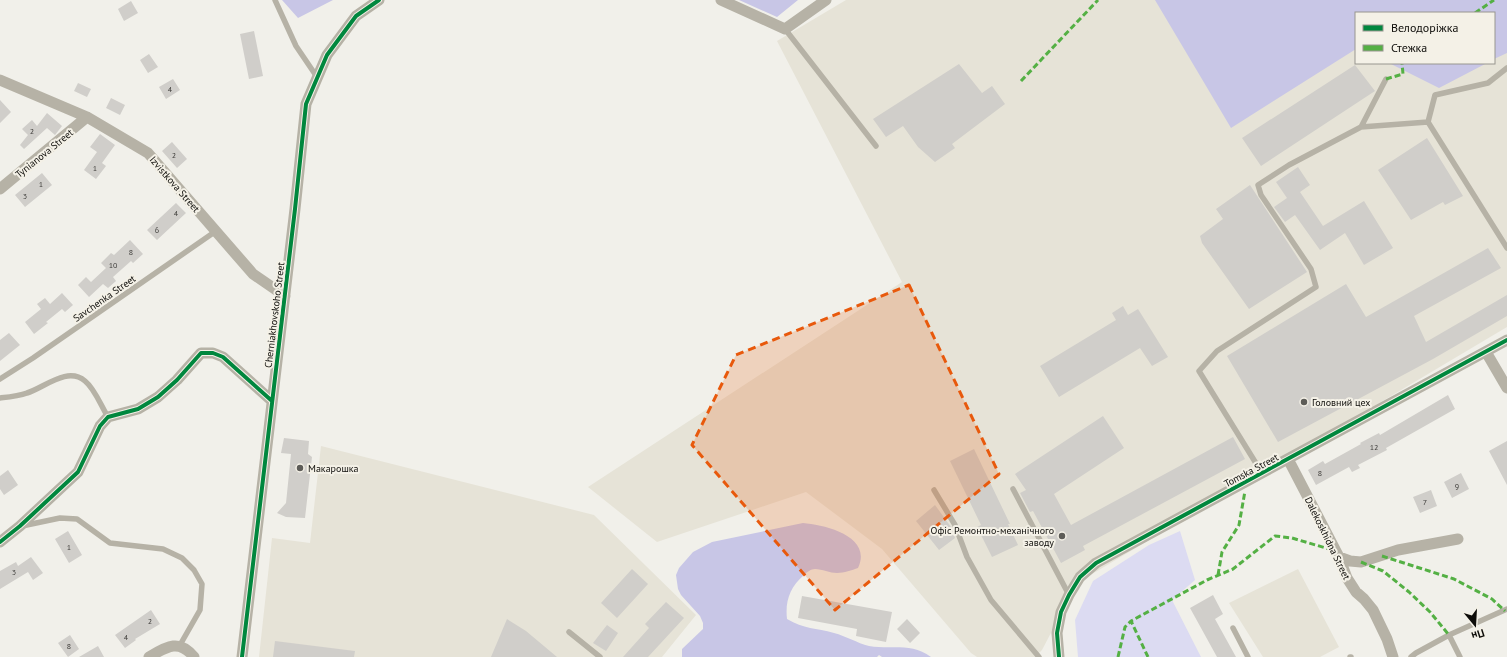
<svg xmlns="http://www.w3.org/2000/svg" width="1507" height="657" viewBox="0 0 1507 657" font-family="'PT Sans',sans-serif">
<style>
.built{fill:#e6e3d7;fill-rule:evenodd}
.green{fill:#dcdbf2}
.forest{fill:#c8c6e6}
.building{fill:#d0ceca}
.lines{fill:none;stroke-linecap:round;stroke-linejoin:round}
.lane{stroke:#b6b2a6;stroke-width:5.5}
.street{stroke:#b6b2a6;stroke-width:11}
.quiet{stroke:#54b044;stroke-width:3;stroke-dasharray:6 3;stroke-linecap:butt}
.cycleway-casing{stroke:#f4f1e7;stroke-width:6}
.cycleway{stroke:#00873e;stroke-width:4}
.marked{fill:#e8590c;fill-opacity:0.2;stroke:#e8590c;stroke-width:3;stroke-dasharray:8 5;stroke-linejoin:round}
.poi-dot{fill:#5d5c58;stroke:#f4f1e7;stroke-width:1.5}
.labels{text-anchor:middle;stroke-width:4;stroke-linejoin:round;paint-order:stroke}
.number-label{font-size:8px;fill:#3e3d3a}
.street-label{font-size:10px;fill:#0e0d0a;stroke:#f4f1e7}
.poi-label{font-size:10px;fill:#0e0d0a;stroke:#f4f1e7;text-anchor:start}
</style>
<rect width="100%" height="100%" fill="#f1f0ea"/>
<path class="built" d="M 846,0 L 1507,0 L 1507,327 L 1077,583 L 1042,650 L 1035,657 L 977,657 L 971,653 L 882,549 L 806,492 L 657,542 L 588,487 L 902,282 L 777,41 ZM 1356,13 L 1494,13 L 1494,63 L 1356,63 Z
M 321,446 L 594,515 L 696,615 L 662,657 L 259,657 L 272,538 L 310,543 Z
M 1298,569 L 1339,647 L 1320,657 L 1263,657 L 1229,603 Z"/>
<path class="green" d="M 1180,531 L 1195,580 L 1172,600 L 1201,657 L 1078,657 L 1075,620 L 1093,581 L 1149,545 Z"/>
<path class="forest" d="M 282,0 L 333,0 L 298,18 Z
M 739,0 L 798,0 L 777,17 Z
M 1155,0 L 1507,0 L 1507,53 L 1494,59 L 1494,13 L 1356,13 L 1356,49 L 1231,128 Z
M 1389,63 L 1487,63 L 1439,88 Z
M 803,523 C 825,525 873,536 858,568 C 852,570 844,573 837,573 C 830,573 822,569 815,569 C 811,569 807,572 804,575 C 790,587 785,601 787,619 C 804,629 816,628 834,633 C 846,636 857,643 869,646 C 892,650 911,642 931,657 L 882,657 L 879,655 L 877,657 L 682,657 L 682,649 L 703,629 L 703,623 L 700,616 L 681,595 L 678,589 L 676,575 L 679,568 L 693,552 L 712,542 Z"/>
<path class="building" d="M 131,1 L 138,13 L 124,21 L 118,9 Z
M 254,31 L 263,76 L 249,79 L 240,34 Z
M 149,54 L 158,67 L 148,73 L 140,60 Z
M 959,64 L 982,93 L 992,86 L 1005,104 L 952,144 L 955,148 L 935,162 L 918,147 L 903,126 L 886,137 L 873,119 Z
M 1355,65 L 1375,91 L 1261,166 L 1242,138 Z
M 173,79 L 180,90 L 166,99 L 159,87 Z
M 78,83 L 91,89 L 87,97 L 74,91 Z
M 111,98 L 125,105 L 120,115 L 106,108 Z
M 0,100 L 11,112 L 0,123 Z
M 47,113 L 62,126 L 55,135 L 47,128 L 24,149 L 20,145 L 28,135 L 22,129 L 32,120 L 37,126 Z
M 100,134 L 115,145 L 102,163 L 106,166 L 96,179 L 84,170 L 97,152 L 90,147 Z
M 1427,138 L 1463,196 L 1445,205 L 1443,202 L 1411,220 L 1378,170 Z
M 172,142 L 187,159 L 177,168 L 162,151 Z
M 1298,167 L 1310,185 L 1300,192 L 1323,226 L 1364,201 L 1393,248 L 1364,265 L 1345,233 L 1320,250 L 1295,215 L 1285,222 L 1274,207 L 1287,198 L 1276,182 Z
M 42,173 L 52,185 L 25,207 L 15,195 Z
M 1250,185 L 1307,272 L 1249,309 L 1202,243 L 1200,236 L 1223,219 L 1216,209 Z
M 176,203 L 186,213 L 157,240 L 147,230 Z
M 130,240 L 143,254 L 133,263 L 131,261 L 113,277 L 116,281 L 108,288 L 103,284 L 89,297 L 78,285 L 86,277 L 91,282 L 106,268 L 101,263 L 111,253 L 114,255 Z
M 1488,248 L 1501,268 L 1414,316 L 1426,342 L 1507,295 L 1507,316 L 1433,359 L 1278,442 L 1227,356 L 1346,284 L 1366,317 Z
M 62,293 L 73,305 L 65,312 L 62,309 L 46,322 L 48,323 L 34,334 L 25,322 L 41,309 L 37,304 L 45,298 L 50,304 Z
M 1123,306 L 1128,315 L 1138,309 L 1168,357 L 1152,366 L 1140,348 L 1059,397 L 1040,366 L 1116,320 L 1112,313 Z
M 9,333 L 20,345 L 0,361 L 0,340 Z
M 1448,395 L 1455,409 L 1386,448 L 1387,450 L 1358,465 L 1360,468 L 1352,472 L 1349,467 L 1316,485 L 1308,470 L 1323,461 L 1325,464 L 1361,444 L 1360,443 L 1379,433 L 1380,435 Z
M 1103,416 L 1124,448 L 1054,494 L 1071,525 L 1233,437 L 1245,459 L 1083,546 L 1085,550 L 1061,563 L 1033,511 L 1030,512 L 1020,493 L 1026,490 L 1015,474 Z
M 284,438 L 309,441 L 308,454 L 312,457 L 305,518 L 286,517 L 277,513 L 286,503 L 291,454 L 281,453 Z
M 1507,441 L 1507,485 L 1489,451 Z
M 974,449 L 1010,524 L 1008,524 L 1018,545 L 992,557 L 977,527 L 981,525 L 950,461 Z
M 8,470 L 18,485 L 4,495 L 0,489 L 0,476 Z
M 1461,473 L 1469,489 L 1452,498 L 1444,482 Z
M 1431,490 L 1437,506 L 1420,513 L 1413,497 Z
M 935,505 L 951,527 L 955,538 L 939,550 L 916,521 Z
M 68,531 L 82,555 L 69,563 L 55,539 Z
M 31,557 L 43,573 L 33,580 L 28,572 L 0,589 L 0,571 L 16,562 L 18,566 Z
M 632,569 L 648,584 L 617,618 L 601,603 Z
M 1213,595 L 1223,614 L 1215,619 L 1236,657 L 1217,657 L 1190,608 Z
M 802,596 L 892,612 L 886,642 L 856,636 L 857,629 L 798,618 Z
M 666,602 L 684,618 L 648,657 L 623,657 L 649,628 L 645,624 Z
M 151,610 L 160,624 L 135,639 L 136,640 L 125,648 L 115,635 Z
M 507,619 L 526,631 L 557,657 L 491,657 Z
M 907,619 L 920,633 L 910,643 L 897,629 Z
M 607,625 L 618,633 L 606,651 L 593,643 Z
M 70,635 L 79,649 L 68,657 L 58,643 Z
M 275,641 L 355,651 L 354,657 L 273,657 Z
M 98,646 L 104,657 L 79,657 Z"/>
<g class="lines">
<path class="lane" d="M 275,0 L 296,46 L 317,77
M 785,29 L 876,146
M 1507,68 L 1488,83 L 1435,95 L 1428,122 L 1507,248
M 1361,127 L 1428,122
M 0,379 L 33,358 L 216,231
M 0,398 C 9,397 19,396 27,393 C 44,388 67,366 85,381 C 95,389 101,406 108,417
M 1262,473 L 1199,371 L 1217,351 L 1316,287 L 1311,269 L 1261,195 L 1258,185 L 1289,165 L 1361,127 L 1386,79
M 1013,489 L 1069,595
M 934,490 L 955,525 L 967,557 L 991,600 L 1039,657
M 22,526 L 60,518 L 77,519 L 110,543 L 163,549 L 182,558 L 194,570 L 202,584 L 200,610 L 180,645
M 1233,628 L 1248,657
M 569,632 L 600,657
M 1449,635 L 1460,657
M 1350,657 L 1351,657
M 1411,657 L 1416,653 L 1449,635 L 1507,609"/>
<path class="street" d="M 721,0 L 785,29 L 826,0
M 0,80 L 87,117 L 148,153 L 253,274 L 285,296
M 0,189 L 87,117
M 1486,352 L 1507,388
M 1288,459 L 1339,557 L 1347,578 L 1356,592 L 1364,599 L 1373,610 L 1387,639 L 1393,657
M 0,542 L 20,526 L 78,472 L 100,426 L 108,417 L 138,409 L 158,397 L 177,380 L 201,353 L 213,353 L 223,357 L 272,401
M 1339,557 L 1350,561 L 1361,562 L 1398,550 L 1458,539
M 149,657 C 166,647 179,638 194,657
M 242,657 L 295,209 L 306,104 L 327,55 L 356,16 L 379,0
M 1059,657 L 1057,633 L 1061,612 L 1069,595 L 1080,577 L 1096,563 L 1507,340"/>
<path class="quiet" d="M 1475,13 L 1494,0
M 1386,79 L 1403,74 L 1402,63
M 1021,81 L 1098,0
M 1382,556 L 1454,579 L 1492,599 L 1505,611
M 1361,562 L 1383,571 L 1409,592 L 1430,612 L 1449,635
M 1218,575 L 1222,552 L 1239,525 L 1245,491
M 1118,657 L 1125,627 L 1131,621
M 1148,657 L 1131,621 L 1207,580 L 1233,569 L 1275,536 L 1292,538 L 1336,551"/>
<defs>
<path id="cycleway" d="M 0,542 L 20,526 L 78,472 L 100,426 L 108,417 L 138,409 L 158,397 L 177,380 L 201,353 L 213,353 L 223,357 L 272,401
M 242,657 L 295,209 L 306,104 L 327,55 L 356,16 L 379,0
M 1059,657 L 1057,633 L 1061,612 L 1069,595 L 1080,577 L 1096,563 L 1507,340"/>
</defs>
<use href="#cycleway" class="cycleway-casing"/>
<use href="#cycleway" class="cycleway"/>
</g>
<path class="marked" d="M 909,285 L 999,474 L 835,610 L 692,445 L 736,355 Z"/>
<g class="poi-dot">
<circle cx="1304" cy="402" r="4"/>
<circle cx="300" cy="468" r="4"/>
<circle cx="1062" cy="536" r="4"/>
</g>
<g class="labels">
<g class="number-label">
<text x="170" y="92">4</text>
<text x="32" y="134">2</text>
<text x="174" y="158">2</text>
<text x="95" y="171">1</text>
<text x="41" y="187">1</text>
<text x="25" y="199">3</text>
<text x="176" y="216">4</text>
<text x="157" y="233">6</text>
<text x="131" y="255">8</text>
<text x="113" y="268">10</text>
<text x="1374" y="450">12</text>
<text x="1320" y="476">8</text>
<text x="1457" y="489">9</text>
<text x="1425" y="505">7</text>
<text x="69" y="550">1</text>
<text x="14" y="575">3</text>
<text x="150" y="624">2</text>
<text x="126" y="640">4</text>
<text x="69" y="649">8</text>
</g>
<g class="street-label">
<text transform="translate(44 153) rotate(-39)" y="4">Tynianova Street</text>
<text transform="translate(175 184) rotate(49)" y="4">Izvistkova Street</text>
<text transform="translate(104 298) rotate(-35)" y="4">Savchenka Street</text>
<text transform="translate(274 315) rotate(-83)" y="4">Cherniakhovskoho Street</text>
<text transform="translate(1251 470) rotate(-28)" y="4">Tomska Street</text>
<text transform="translate(1328 538) rotate(64)" y="4">Dalekoskhidna Street</text>
</g>
<g class="poi-label">
<text x="1312" y="406">Головний цех</text>
<text x="308" y="472">Макарошка</text>
<text x="1054" y="534" text-anchor="end">Офіс Ремонтно-механічного<tspan x="1054" dy="12">заводу</tspan></text>
</g>
</g>
<rect x="1355" y="12" width="140" height="52" fill="#f4f1e7" stroke="#98968f"/>
<rect x="1363" y="25" width="20" height="6" fill="#00873e" stroke="#98968f"/>
<text x="1391" y="32" font-size="12" fill="#0e0d0a">Велодоріжка</text>
<rect x="1363" y="45" width="20" height="6" fill="#54b044" stroke="#98968f"/>
<text x="1391" y="52" font-size="12" fill="#0e0d0a">Стежка</text>
<g transform="translate(1475 625) rotate(162)" stroke="#f4f1e7" stroke-width="3" paint-order="stroke">
<path d="M0-3L7 15L0 10L-7 15Z" fill="#0e0d0a"/>
<text y="-6" font-size="11" font-weight="bold" text-anchor="middle" fill="#0e0d0a">Пн</text>
</g>
</svg>
